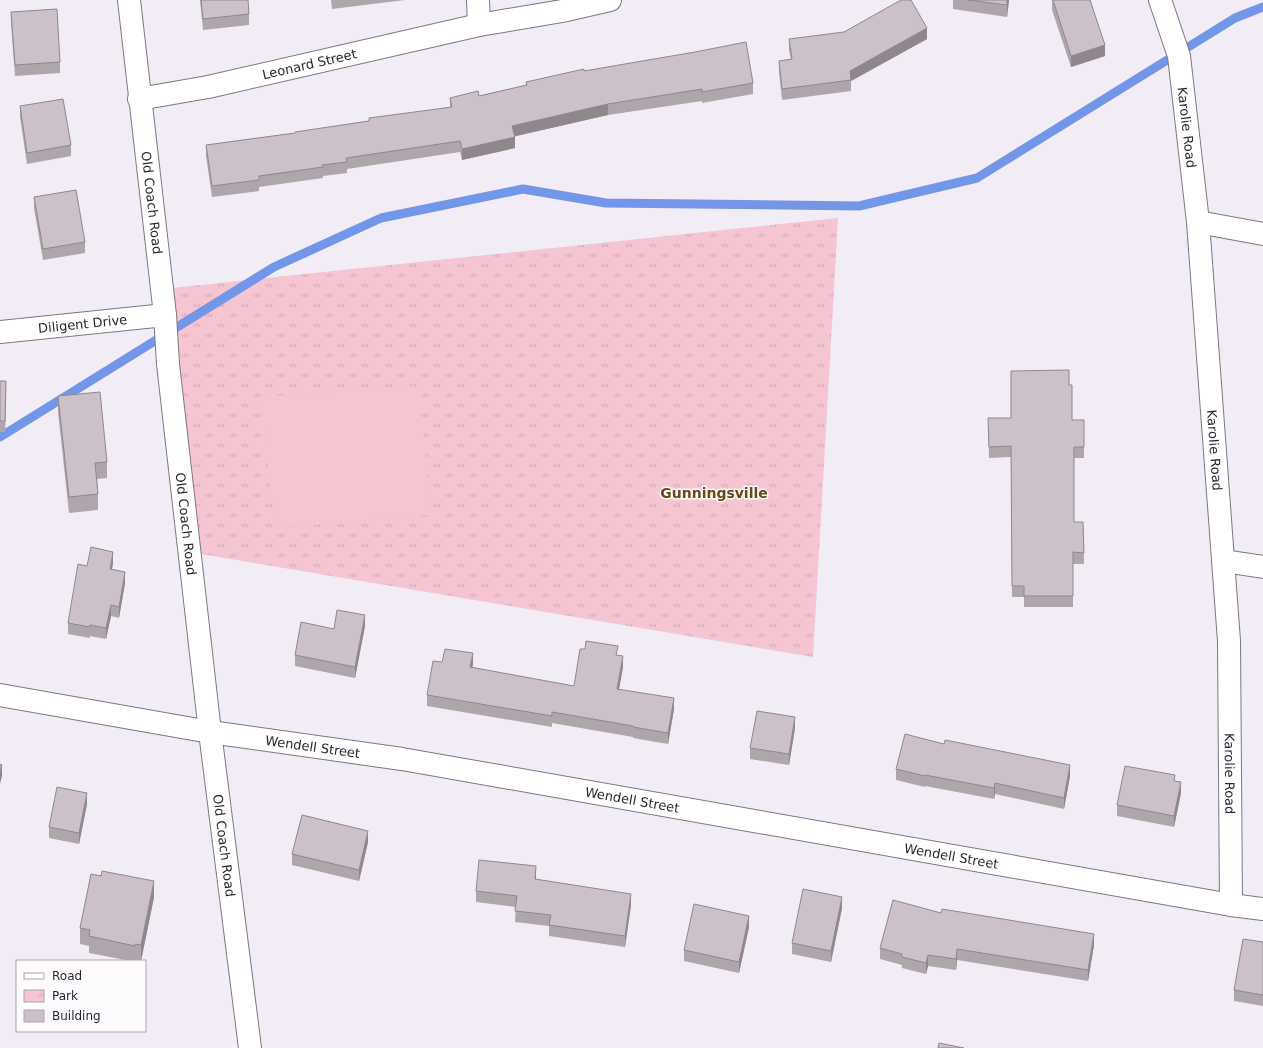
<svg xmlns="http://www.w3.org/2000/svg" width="1263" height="1048" viewBox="0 0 1263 1048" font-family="'DejaVu Sans',sans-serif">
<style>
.park{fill:url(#park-tufts)}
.pitch{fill:#f5c5d2}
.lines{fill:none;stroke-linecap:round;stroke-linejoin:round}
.stream{stroke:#7296e8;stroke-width:9}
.minor-casing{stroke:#7c7780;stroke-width:24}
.minor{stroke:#fff;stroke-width:22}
.wall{fill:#afa6ac}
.shaded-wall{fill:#8f878c}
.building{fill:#ccc1c8;stroke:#8f878c}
.labels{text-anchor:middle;stroke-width:3;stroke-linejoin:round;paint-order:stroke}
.street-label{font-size:13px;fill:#29272b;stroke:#fefbff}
.neighbourhood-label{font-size:14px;font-weight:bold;fill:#6b4916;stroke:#fefbff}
</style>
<defs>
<pattern id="park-tufts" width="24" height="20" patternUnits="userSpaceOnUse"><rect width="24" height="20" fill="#f5c5d2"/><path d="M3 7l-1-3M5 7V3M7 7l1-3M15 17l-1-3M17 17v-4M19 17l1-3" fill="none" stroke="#d2a9b4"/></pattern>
</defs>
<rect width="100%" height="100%" fill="#f2ecf6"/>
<path class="park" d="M 838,218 L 813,657 L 189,552 L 162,289 Z"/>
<path class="pitch" d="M 418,386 L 431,515 L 275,528 L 261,397 Z"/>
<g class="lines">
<path class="stream" d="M 0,437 L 274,267 L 381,218 L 523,189 L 606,203 L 859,206 L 977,178 L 1235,18 L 1263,7"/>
<defs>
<g id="minor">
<path id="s1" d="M 129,0 L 165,315 L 168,364 L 210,732 L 250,1048"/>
<path d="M 478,0 L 479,25"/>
<path id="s2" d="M 1160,0 L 1179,56 L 1198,222 L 1229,641 L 1231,905"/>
<path id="s3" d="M 139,99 L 208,87 L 479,25 L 562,11 L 610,0"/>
<path d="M 1198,222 L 1263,234"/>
<path id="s4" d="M 0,332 L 165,315"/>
<path d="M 1224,561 L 1263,567"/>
<path id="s5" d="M 0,695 L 210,732 L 402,759 L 1231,905 L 1263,909"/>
</g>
</defs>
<use href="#minor" class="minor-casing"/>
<use href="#minor" class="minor"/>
</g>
<path class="wall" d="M 200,0 L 248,0 L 249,14 L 249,25 L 203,30 Z
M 331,0 L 405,0 L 332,9 Z
M 953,0 L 1009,0 L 1007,17 L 953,9 Z
M 1052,0 L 1090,0 L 1105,56 L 1071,67 L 1052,10 Z
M 11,12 L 60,62 L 60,73 L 15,76 L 11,23 Z
M 789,39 L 927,39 L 851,81 L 851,91 L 782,100 L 779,72 L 779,61 L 791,59 L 789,50 Z
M 584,71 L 753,83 L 753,94 L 702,103 L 702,101 L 608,115 L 515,136 L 515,148 L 462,160 L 460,152 L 347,169 L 347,173 L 323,176 L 323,178 L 259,187 L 259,191 L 212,197 L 206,156 L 206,145 L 295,133 L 450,107 L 450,98 L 479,96 L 526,85 L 526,82 Z
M 20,106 L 71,145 L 71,156 L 27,164 L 20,117 Z
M 34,197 L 85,242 L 85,253 L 43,260 L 34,208 Z
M 0,381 L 6,392 L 5,432 L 0,432 Z
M 1069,385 L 1072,420 L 1084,420 L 1084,458 L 1074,458 L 1074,522 L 1083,522 L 1084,564 L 1073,564 L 1073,607 L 1024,607 L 1024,597 L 1012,597 L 1011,457 L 989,458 L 988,418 L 1011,418 Z
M 58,396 L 107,462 L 107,478 L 97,479 L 98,494 L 98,510 L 69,513 L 58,412 Z
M 113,563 L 112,569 L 125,583 L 119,618 L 111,616 L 106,639 L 90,636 L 90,638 L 68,634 L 68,623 L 87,566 Z
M 365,626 L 355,678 L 295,666 L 295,655 L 334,629 Z
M 618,655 L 623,667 L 619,689 L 674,709 L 668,744 L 633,738 L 633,737 L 552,723 L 552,727 L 427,706 L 427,695 L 442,662 L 473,664 L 472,668 L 574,686 Z
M 795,728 L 789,765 L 750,759 L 750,748 Z
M 896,769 L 1070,776 L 1064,809 L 995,794 L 994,799 L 925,786 L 925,787 L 896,780 Z
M 1175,781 L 1181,793 L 1174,827 L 1117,816 L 1117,805 Z
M 87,804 L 79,844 L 49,838 L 49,827 Z
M 368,842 L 359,881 L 292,865 L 292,854 Z
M 536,877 L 536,880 L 631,905 L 625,947 L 549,936 L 549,926 L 515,922 L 516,907 L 476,902 L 476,891 Z
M 154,897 L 141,961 L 135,960 L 135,961 L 131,961 L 89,953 L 89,946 L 80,944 L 80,928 Z
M 842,908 L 831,962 L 792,954 L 792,943 Z
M 941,913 L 1094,945 L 1088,981 L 957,960 L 956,970 L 928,966 L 926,974 L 902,968 L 902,965 L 880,959 L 880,948 Z
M 749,927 L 739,973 L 684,961 L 684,950 Z
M 1263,942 L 1263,1006 L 1234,1001 L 1234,990 Z"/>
<path class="shaded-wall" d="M 1007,0 L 1009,0 L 1007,17 Z
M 927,28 L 927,39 L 851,81 L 850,71 Z
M 1105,45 L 1105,56 L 1071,67 L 1071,56 Z
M 608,104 L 608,115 L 512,137 L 512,126 Z
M 515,137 L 515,148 L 462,160 L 462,149 Z
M 6,381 L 6,392 L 5,432 L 5,421 Z
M 113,552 L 113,563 L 110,580 L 110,569 Z
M 125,572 L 125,583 L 119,618 L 119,607 Z
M 111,605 L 111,616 L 106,639 L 106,628 Z
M 365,615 L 365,626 L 355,678 L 355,667 Z
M 473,653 L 473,664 L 470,678 L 470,667 Z
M 623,656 L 623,667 L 617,700 L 617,689 Z
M 674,698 L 674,709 L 668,744 L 668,733 Z
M 795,717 L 795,728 L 789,765 L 789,754 Z
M 2,765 L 2,776 L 0,784 L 0,773 Z
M 1070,765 L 1070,776 L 1064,809 L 1064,798 Z
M 1181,782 L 1181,793 L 1174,827 L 1174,816 Z
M 995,783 L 995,794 L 994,799 L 994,788 Z
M 87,793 L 87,804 L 79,844 L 79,833 Z
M 368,831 L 368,842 L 359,881 L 359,870 Z
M 536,866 L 536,877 L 535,890 L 535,879 Z
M 154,881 L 154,897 L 141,961 L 141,945 Z
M 631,894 L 631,905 L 625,947 L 625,936 Z
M 842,897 L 842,908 L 831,962 L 831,951 Z
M 749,916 L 749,927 L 739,973 L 739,962 Z
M 1094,934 L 1094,945 L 1088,981 L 1088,970 Z
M 957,949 L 957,960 L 956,970 L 956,959 Z
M 928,955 L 928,966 L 926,974 L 926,963 Z"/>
<path class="building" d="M 201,0 L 248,0 L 249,14 L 203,19 Z
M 901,0 L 911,0 L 927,28 L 850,71 L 851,80 L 782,89 L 779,61 L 792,59 L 789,39 L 844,32 Z
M 968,0 L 1007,0 L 1007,5 Z
M 1053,0 L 1090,0 L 1105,45 L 1071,56 Z
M 57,9 L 60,62 L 15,65 L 11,12 Z
M 746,42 L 753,83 L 702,92 L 702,89 L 608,104 L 512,126 L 515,137 L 462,149 L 460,141 L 346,158 L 347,162 L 322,165 L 323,167 L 259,176 L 259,180 L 212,186 L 206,145 L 295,133 L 295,132 L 369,121 L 369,118 L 452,107 L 450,98 L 478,91 L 479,96 L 527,85 L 526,82 L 584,69 L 584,71 L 695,52 Z
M 63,99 L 71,145 L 27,153 L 20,106 Z
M 76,190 L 85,242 L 43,249 L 34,197 Z
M 1069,370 L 1069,385 L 1072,385 L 1072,420 L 1084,420 L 1084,447 L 1074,447 L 1074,522 L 1083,522 L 1084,553 L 1073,552 L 1073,596 L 1024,596 L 1024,586 L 1012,586 L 1011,446 L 989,447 L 988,418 L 1011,418 L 1011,371 Z
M 0,381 L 6,381 L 5,421 L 0,421 Z
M 100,392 L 107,462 L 95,463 L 98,494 L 69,497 L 58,396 Z
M 91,547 L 113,552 L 110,569 L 125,572 L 119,607 L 111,605 L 106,628 L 90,625 L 90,627 L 68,623 L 78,564 L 87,566 Z
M 337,610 L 365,615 L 355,667 L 295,655 L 301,622 L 334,629 Z
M 586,641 L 618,646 L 616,655 L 623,656 L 617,689 L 674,698 L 668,733 L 633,727 L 633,726 L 552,712 L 552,716 L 427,695 L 433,661 L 442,662 L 445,649 L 473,653 L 470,667 L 574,686 L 580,649 L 585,649 Z
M 757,711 L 795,717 L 789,754 L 750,748 Z
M 905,734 L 944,744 L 945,740 L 1070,765 L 1064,798 L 995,783 L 994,788 L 925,775 L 925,776 L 896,769 Z
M 0,764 L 2,765 L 0,773 Z
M 1125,766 L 1175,775 L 1174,781 L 1181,782 L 1174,816 L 1117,805 Z
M 57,787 L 87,793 L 79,833 L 49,827 Z
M 302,815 L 368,831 L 359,870 L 292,854 Z
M 479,860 L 536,866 L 535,879 L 631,894 L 625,936 L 549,925 L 551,915 L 515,911 L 517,896 L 476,891 Z
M 102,871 L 154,881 L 141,945 L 135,944 L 135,946 L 89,936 L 90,930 L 80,928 L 91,874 L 101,876 Z
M 803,889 L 842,897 L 831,951 L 792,943 Z
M 893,900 L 941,913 L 942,909 L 1094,934 L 1088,970 L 957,949 L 956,959 L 928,955 L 926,963 L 902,957 L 902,954 L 880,948 Z
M 694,904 L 749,916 L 739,962 L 684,950 Z
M 1243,939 L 1263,942 L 1263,995 L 1234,990 Z
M 939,1043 L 964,1048 L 938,1048 Z"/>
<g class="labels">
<g class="street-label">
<text dy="5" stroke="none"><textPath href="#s3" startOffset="174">Leonard Street</textPath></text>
<text dy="5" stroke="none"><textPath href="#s2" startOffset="131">Karolie Road</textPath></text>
<text dy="5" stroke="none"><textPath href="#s1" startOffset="204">Old Coach Road</textPath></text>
<text dy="5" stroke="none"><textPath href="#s4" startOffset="83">Diligent Drive</textPath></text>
<text dy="5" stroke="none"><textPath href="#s2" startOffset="455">Karolie Road</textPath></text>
<text dy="5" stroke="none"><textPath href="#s1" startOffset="527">Old Coach Road</textPath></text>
<text dy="5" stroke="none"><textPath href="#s5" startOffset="317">Wendell Street</textPath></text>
<text dy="5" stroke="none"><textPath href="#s2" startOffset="779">Karolie Road</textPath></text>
<text dy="5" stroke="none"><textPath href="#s5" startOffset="641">Wendell Street</textPath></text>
<text dy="5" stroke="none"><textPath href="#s1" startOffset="851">Old Coach Road</textPath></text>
<text dy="5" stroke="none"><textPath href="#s5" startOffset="965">Wendell Street</textPath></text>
</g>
<g class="neighbourhood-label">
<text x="714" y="498">Gunningsville</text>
</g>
</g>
<rect x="16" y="960" width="130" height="72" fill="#fefbff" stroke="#a9a6aa"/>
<rect x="24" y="973" width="20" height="6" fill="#ffffff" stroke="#a9a6aa"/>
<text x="52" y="980" font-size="12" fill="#29272b">Road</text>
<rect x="24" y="990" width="20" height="12" fill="url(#park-tufts)" stroke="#a9a6aa"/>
<text x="52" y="1000" font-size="12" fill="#29272b">Park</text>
<rect x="24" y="1010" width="20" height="12" fill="#ccc1c8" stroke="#a9a6aa"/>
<text x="52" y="1020" font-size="12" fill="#29272b">Building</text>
</svg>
